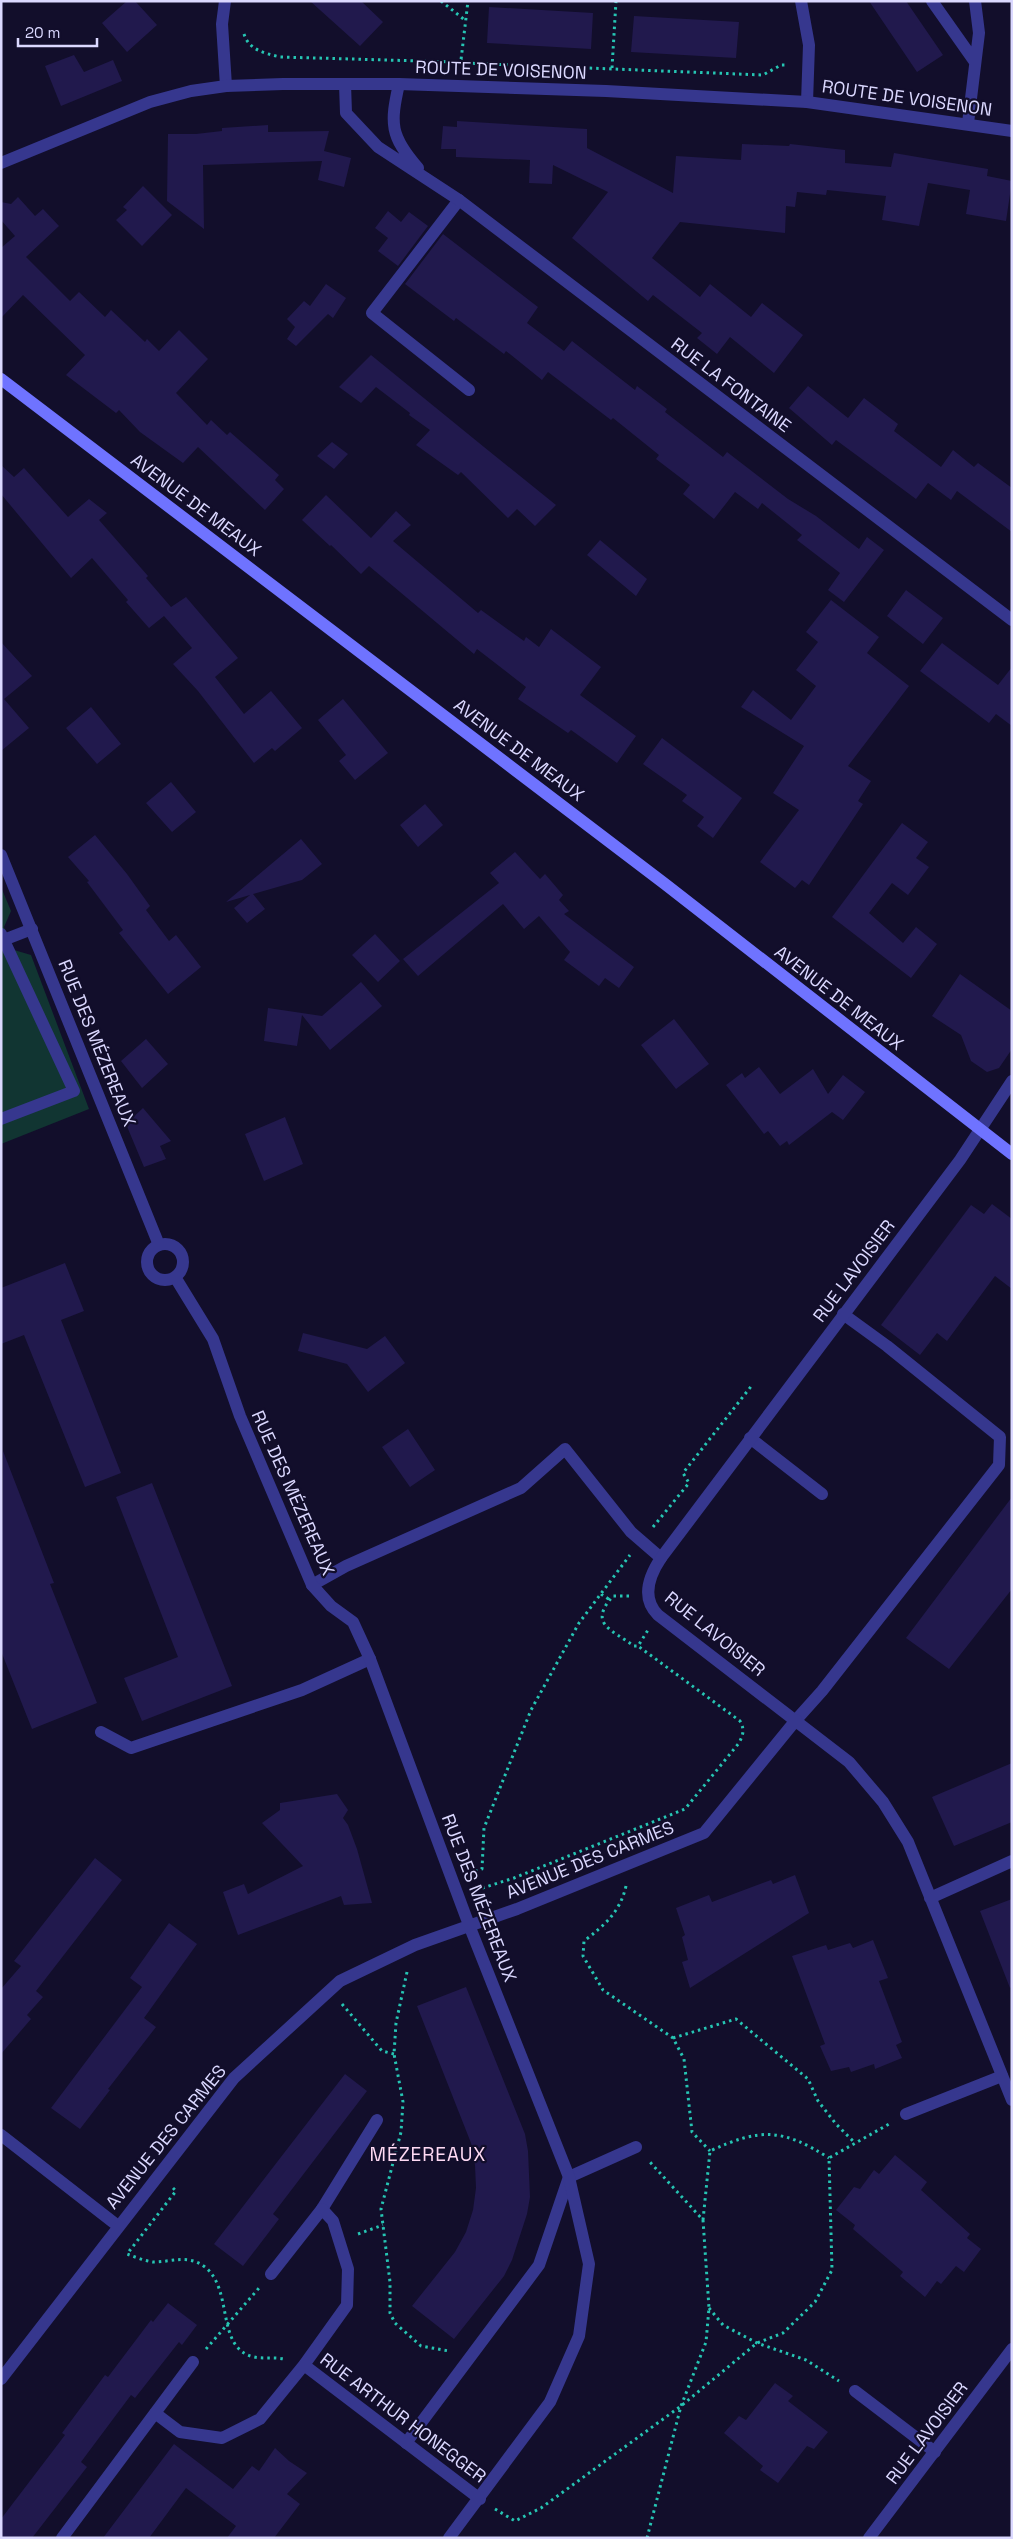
<svg xmlns="http://www.w3.org/2000/svg" width="1013" height="2539" viewBox="0 0 1013 2539" font-family="'Space Grotesk',sans-serif">
<style>
.green{fill:#113532}
.building{fill:#21194d}
.lines{fill:none;stroke-linecap:round;stroke-linejoin:round}
.path{stroke:#26c5b3;stroke-width:3;stroke-dasharray:2.5 4;stroke-linecap:butt}
.service{stroke:#36378e;stroke-width:12}
.minor{stroke:#36378e;stroke-width:12}
.tertiary{stroke:#36378e;stroke-width:12}
.secondary{stroke:#6f73ff;stroke-width:12}
.labels{text-anchor:middle;stroke-width:4.5;stroke-linejoin:round;paint-order:stroke}
.street-label{font-size:18px;fill:#dbd8ff;stroke:#120e2b}
.neighbourhood-label{font-size:19px;letter-spacing:1px;fill:#ffdaf4;stroke:#120e2b}
</style>
<rect width="100%" height="100%" fill="#120e2b"/>
<path class="green" d="M 1,887 L 11,911 L 4,927 L 14,950 L 31,955 L 89,1109 L 1,1144 Z"/>
<path class="building" d="M 127,1 L 135,1 L 157,25 L 127,52 L 102,23 Z
M 310,1 L 361,1 L 383,22 L 360,46 Z
M 869,1 L 906,1 L 943,55 L 917,72 Z
M 489,7 L 593,13 L 591,49 L 487,43 Z
M 634,16 L 739,22 L 736,58 L 631,52 Z
M 74,55 L 84,72 L 113,60 L 122,81 L 61,106 L 45,66 Z
M 457,121 L 587,129 L 587,148 L 673,193 L 676,156 L 741,160 L 742,144 L 789,146 L 790,144 L 845,150 L 845,163 L 891,167 L 894,153 L 988,169 L 987,176 L 1012,181 L 1006,221 L 966,214 L 970,190 L 928,183 L 919,226 L 882,220 L 886,196 L 827,190 L 826,195 L 797,192 L 795,207 L 786,206 L 785,233 L 680,222 L 652,258 L 700,297 L 710,284 L 751,317 L 762,303 L 803,335 L 774,373 L 730,337 L 717,354 L 697,338 L 702,333 L 653,295 L 648,301 L 572,238 L 608,192 L 553,165 L 552,184 L 529,183 L 530,160 L 456,157 L 456,149 L 441,149 L 443,126 L 457,127 Z
M 268,125 L 268,132 L 329,131 L 324,151 L 351,158 L 344,187 L 318,180 L 322,161 L 203,165 L 204,229 L 167,201 L 168,134 L 196,134 L 222,131 L 222,128 Z
M 143,186 L 172,215 L 142,246 L 116,220 L 127,210 L 123,207 Z
M 18,197 L 35,216 L 43,209 L 59,226 L 26,257 L 70,301 L 79,292 L 105,317 L 111,310 L 145,342 L 147,339 L 159,351 L 179,330 L 208,359 L 176,393 L 207,425 L 211,420 L 227,435 L 230,432 L 279,475 L 275,480 L 284,489 L 265,510 L 198,447 L 183,463 L 140,432 L 119,410 L 116,413 L 66,375 L 85,355 L 23,295 L 1,318 L 1,248 L 15,236 L 1,220 L 1,202 L 11,204 Z
M 388,211 L 401,222 L 409,212 L 428,226 L 398,266 L 378,251 L 388,238 L 375,228 Z
M 443,234 L 538,307 L 527,323 L 564,351 L 572,341 L 635,390 L 637,386 L 667,409 L 665,412 L 723,457 L 727,452 L 788,499 L 816,516 L 859,549 L 867,537 L 884,550 L 844,602 L 828,590 L 840,573 L 797,540 L 802,535 L 762,503 L 758,509 L 735,492 L 714,519 L 683,494 L 690,485 L 656,459 L 659,455 L 613,418 L 611,420 L 548,372 L 542,380 L 506,351 L 504,354 L 456,318 L 454,321 L 405,284 Z
M 326,284 L 346,298 L 333,318 L 328,314 L 296,346 L 287,339 L 295,327 L 287,319 L 304,301 L 310,306 Z
M 371,355 L 484,447 L 556,505 L 535,526 L 517,509 L 508,518 L 461,472 L 458,475 L 416,445 L 430,430 L 409,415 L 410,413 L 376,387 L 361,403 L 339,387 Z
M 808,386 L 848,418 L 864,398 L 898,424 L 894,431 L 941,467 L 953,450 L 974,467 L 978,463 L 1012,488 L 1012,532 L 957,491 L 951,500 L 928,483 L 916,499 L 836,440 L 832,445 L 789,408 Z
M 332,442 L 348,454 L 334,469 L 317,456 Z
M 1,465 L 14,477 L 24,468 L 68,517 L 89,499 L 107,513 L 99,520 L 148,576 L 146,578 L 171,607 L 186,597 L 238,658 L 215,677 L 244,714 L 271,691 L 302,728 L 275,751 L 272,748 L 254,763 L 198,691 L 173,664 L 192,648 L 164,616 L 149,628 L 126,602 L 128,600 L 92,558 L 71,578 L 1,494 Z
M 326,495 L 371,538 L 396,511 L 411,525 L 393,541 L 478,613 L 481,610 L 524,641 L 526,637 L 539,647 L 551,629 L 601,667 L 580,695 L 636,736 L 617,763 L 571,730 L 568,733 L 518,699 L 526,687 L 477,649 L 474,654 L 369,566 L 361,574 L 331,545 L 330,546 L 302,520 Z
M 600,540 L 647,579 L 636,596 L 587,555 Z
M 906,590 L 943,618 L 923,644 L 887,616 Z
M 831,600 L 879,637 L 867,653 L 909,686 L 848,766 L 871,781 L 858,801 L 863,804 L 809,885 L 802,880 L 795,888 L 760,862 L 799,810 L 773,793 L 804,746 L 741,707 L 753,690 L 791,720 L 816,686 L 796,670 L 818,642 L 806,632 Z
M 1,642 L 32,676 L 4,699 L 29,728 L 1,751 Z
M 942,643 L 998,685 L 1012,667 L 1012,726 L 996,714 L 989,723 L 920,671 Z
M 343,699 L 388,753 L 355,780 L 339,761 L 346,755 L 318,720 Z
M 91,707 L 121,744 L 97,764 L 66,728 Z
M 662,738 L 742,798 L 713,838 L 697,826 L 704,817 L 682,801 L 687,795 L 643,764 Z
M 171,782 L 196,812 L 172,832 L 146,803 Z
M 425,804 L 443,825 L 418,847 L 400,825 Z
M 902,823 L 928,842 L 916,858 L 929,867 L 908,895 L 892,883 L 869,913 L 903,943 L 916,927 L 937,944 L 911,978 L 832,917 Z
M 95,835 L 127,874 L 150,906 L 146,910 L 169,941 L 176,935 L 201,967 L 168,994 L 119,933 L 123,930 L 87,882 L 89,881 L 68,857 Z
M 301,839 L 322,864 L 302,880 L 253,894 L 265,909 L 247,923 L 234,908 L 250,895 L 226,902 Z
M 515,852 L 540,879 L 545,874 L 563,895 L 559,900 L 569,911 L 564,914 L 634,967 L 619,988 L 605,978 L 599,986 L 564,960 L 570,952 L 539,916 L 524,929 L 503,904 L 418,976 L 403,959 L 499,883 L 490,873 Z
M 375,934 L 400,961 L 378,982 L 352,955 Z
M 960,974 L 1012,1011 L 1012,1049 L 999,1068 L 987,1072 L 971,1061 L 961,1035 L 932,1016 Z
M 361,982 L 382,1006 L 330,1050 L 302,1015 L 297,1046 L 264,1041 L 268,1008 L 322,1016 Z
M 674,1019 L 709,1064 L 676,1089 L 641,1045 Z
M 146,1039 L 168,1064 L 142,1088 L 121,1061 Z
M 759,1067 L 780,1094 L 813,1069 L 828,1094 L 843,1075 L 865,1092 L 843,1120 L 832,1112 L 789,1145 L 787,1141 L 780,1146 L 768,1131 L 764,1134 L 726,1085 L 742,1073 L 745,1078 Z
M 143,1108 L 171,1141 L 160,1146 L 166,1159 L 144,1167 L 126,1124 Z
M 285,1117 L 303,1164 L 264,1181 L 245,1134 Z
M 992,1204 L 1012,1219 L 1012,1289 L 995,1276 L 947,1341 L 937,1333 L 920,1355 L 881,1325 L 971,1205 L 984,1214 Z
M 65,1263 L 84,1311 L 61,1320 L 121,1473 L 85,1487 L 24,1335 L 1,1344 L 1,1288 Z
M 303,1333 L 367,1349 L 385,1336 L 405,1363 L 368,1392 L 347,1364 L 298,1351 Z
M 408,1429 L 435,1470 L 410,1487 L 382,1447 Z
M 3,1451 L 54,1583 L 50,1584 L 97,1703 L 32,1729 L 1,1651 Z
M 152,1483 L 232,1686 L 142,1721 L 124,1678 L 178,1657 L 116,1497 Z
M 1012,1497 L 1012,1589 L 949,1669 L 906,1638 Z
M 1012,1763 L 1012,1822 L 954,1846 L 932,1797 Z
M 337,1794 L 348,1810 L 343,1818 L 348,1825 L 357,1849 L 372,1903 L 344,1905 L 341,1896 L 238,1935 L 223,1892 L 244,1884 L 248,1894 L 303,1866 L 262,1823 L 280,1810 L 280,1803 Z
M 95,1858 L 122,1880 L 36,1991 L 43,1997 L 27,2015 L 31,2019 L 1,2054 L 1,1989 L 21,1966 L 14,1961 Z
M 795,1875 L 809,1913 L 690,1988 L 682,1962 L 688,1960 L 682,1937 L 685,1935 L 676,1908 L 709,1895 L 712,1902 L 771,1880 L 773,1884 Z
M 1012,1899 L 1012,1987 L 1010,1988 L 980,1911 Z
M 169,1923 L 197,1944 L 144,2018 L 156,2027 L 108,2089 L 110,2090 L 80,2129 L 51,2108 L 142,1987 L 130,1978 Z
M 873,1940 L 888,1978 L 879,1981 L 902,2042 L 896,2045 L 902,2058 L 875,2069 L 874,2064 L 851,2072 L 849,2067 L 831,2071 L 820,2046 L 825,2044 L 792,1956 L 826,1945 L 828,1950 L 850,1943 L 853,1948 Z
M 466,1987 L 525,2134 L 528,2151 L 530,2197 L 527,2214 L 512,2260 L 504,2276 L 454,2339 L 412,2306 L 455,2252 L 466,2232 L 473,2210 L 476,2188 L 475,2165 L 471,2143 L 417,2006 Z
M 345,2074 L 367,2091 L 273,2214 L 279,2219 L 243,2266 L 214,2244 Z
M 895,2155 L 927,2182 L 921,2190 L 970,2234 L 967,2238 L 981,2249 L 964,2272 L 956,2266 L 941,2284 L 937,2281 L 925,2297 L 900,2276 L 903,2272 L 853,2229 L 855,2225 L 836,2210 L 854,2187 L 860,2189 L 874,2170 L 879,2174 Z
M 168,2303 L 197,2325 L 182,2345 L 179,2342 L 135,2398 L 131,2395 L 81,2462 L 87,2467 L 32,2538 L 1,2538 L 1,2519 L 65,2435 L 62,2433 L 105,2375 L 108,2377 L 151,2320 L 153,2322 Z
M 775,2383 L 793,2396 L 788,2401 L 828,2432 L 814,2449 L 807,2446 L 778,2483 L 760,2470 L 763,2466 L 724,2433 L 739,2416 L 746,2420 Z
M 174,2444 L 233,2489 L 252,2466 L 259,2471 L 275,2448 L 289,2461 L 307,2473 L 287,2494 L 300,2504 L 274,2538 L 227,2538 L 236,2526 L 186,2488 L 149,2538 L 103,2538 Z"/>
<g class="lines">
<path class="path" d="M 441,1 L 466,21
M 244,34 C 249,50 264,53 280,57 L 457,62 L 461,60 L 468,1
M 461,60 L 464,63 L 763,75 L 781,65 L 788,65
M 612,68 L 616,1
M 653,1527 L 689,1483 L 683,1473 L 753,1384
M 601,1594 L 610,1600
M 629,1596 L 613,1596 C 588,1624 611,1629 634,1646 L 638,1646 L 648,1630
M 469,1873 L 482,1869 L 484,1828 L 531,1710 L 579,1623 L 630,1555
M 626,1886 C 620,1912 605,1925 584,1941 L 583,1956 L 603,1990 L 673,2038 L 684,2059 L 692,2132 L 710,2151
M 476,1890 L 514,1878 L 685,1809 L 739,1743 C 743,1735 745,1730 740,1721 L 638,1646
M 407,1972 L 396,2023 L 394,2054 L 403,2102 L 401,2132 L 381,2209 L 390,2282 L 390,2313 L 395,2323 L 421,2346 L 449,2351
M 342,2004 L 382,2051 L 394,2054
M 673,2038 L 736,2019 L 808,2079 L 818,2101 L 836,2124 L 855,2143
M 173,2188 L 176,2191 L 127,2254 C 135,2257 145,2261 153,2262 C 172,2262 188,2254 205,2267 C 234,2290 215,2348 254,2357 C 263,2359 274,2357 284,2359
M 703,2220 L 710,2151 C 760,2128 782,2128 829,2158
M 358,2234 L 383,2225
M 709,2308 L 723,2325 L 757,2343 L 806,2360 L 839,2381
M 206,2349 L 259,2288
M 495,2509 L 515,2521 L 541,2508 L 681,2406 L 757,2343 L 783,2333 L 815,2302 L 832,2270 L 829,2158 L 889,2124
M 647,2538 L 681,2406 L 706,2342 L 709,2308 L 703,2220 L 649,2161"/>
<path class="service" d="M 932,1 L 975,62
M 968,123 L 979,33 L 975,1
M 459,200 L 372,313 L 469,390
M 1,934 L 74,1091 L 1,1119
M 1,941 L 32,929
M 750,1438 L 822,1494
M 312,1585 L 346,1566 L 521,1488 L 565,1449 L 631,1532 L 661,1558
M 796,1720 L 822,1691 L 999,1465 L 1000,1437 L 887,1346 L 843,1314
M 101,1732 L 131,1748 L 302,1690 L 370,1659
M 906,2114 L 1002,2076
M 322,2209 L 377,2120
M 855,2391 L 935,2452
M 406,2443 L 539,2265 L 569,2177 L 636,2147"/>
<path class="minor" d="M 225,1 L 222,24 L 226,86
M 801,1 L 809,45 L 807,102
M 345,84 L 346,113 L 378,147 L 459,200 L 1012,620
M 399,84 C 390,124 390,136 418,168
M 1,855 L 159,1245
M 1012,1081 L 960,1160 L 661,1558 C 649,1576 641,1598 658,1615 L 849,1762 L 883,1802 L 908,1842 L 1012,2100
M147 1262a18 18 0 1 1 36 0a18 18 0 1 1-36 0Z
M 175,1277 L 213,1339 L 240,1416 L 312,1585 L 331,1606 L 353,1622 L 370,1659 L 469,1925 L 569,2177 L 589,2264 L 579,2336 L 550,2402 L 449,2538
M 930,1898 L 1012,1861
M 1,2135 L 118,2226
M 304,2365 L 480,2499
M 1,2379 L 234,2078 L 340,1981 L 415,1945 L 517,1909 L 704,1833 L 796,1720
M 155,2413 L 180,2432 L 222,2438 L 260,2419 L 304,2365 L 347,2305 L 348,2269 L 333,2221 L 322,2209 L 271,2274
M 62,2538 L 193,2362
M 869,2538 L 1012,2349"/>
<path class="tertiary" d="M 1,163 L 150,102 L 191,91 L 226,86 L 283,84 L 399,84 L 606,91 L 807,102 L 1012,131"/>
<path class="secondary" d="M 1,379 L 665,884 L 1012,1154"/>
</g>
<g class="labels">
<g class="street-label">
<text transform="translate(501 70) rotate(2)" y="6">ROUTE DE VOISENON</text>
<text transform="translate(907 98) rotate(8)" y="6">ROUTE DE VOISENON</text>
<text transform="translate(731 385) rotate(37)" y="6">RUE LA FONTAINE</text>
<text transform="translate(196 505) rotate(37)" y="6">AVENUE DE MEAUX</text>
<text transform="translate(519 750) rotate(37)" y="6">AVENUE DE MEAUX</text>
<text transform="translate(839 998) rotate(38)" y="6">AVENUE DE MEAUX</text>
<text transform="translate(97 1043) rotate(68)" y="6">RUE DES MÉZEREAUX</text>
<text transform="translate(854 1271) rotate(-53)" y="6">RUE LAVOISIER</text>
<text transform="translate(293 1493) rotate(66)" y="6">RUE DES MÉZEREAUX</text>
<text transform="translate(715 1634) rotate(39)" y="6">RUE LAVOISIER</text>
<text transform="translate(590 1860) rotate(-22)" y="6">AVENUE DES CARMES</text>
<text transform="translate(479 1898) rotate(69)" y="6">RUE DES MÉZEREAUX</text>
<text transform="translate(166 2137) rotate(-51)" y="6">AVENUE DES CARMES</text>
<text transform="translate(403 2418) rotate(37)" y="6">RUE ARTHUR HONEGGER</text>
<text transform="translate(927 2433) rotate(-53)" y="6">RUE LAVOISIER</text>
</g>
<g class="neighbourhood-label">
<text x="428" y="2161">MÉZEREAUX</text>
</g>
</g>
<rect width="1013" height="2539" fill="none" stroke="#dbd8ff" stroke-width="5"/>
<path d="M18 38v8h79v-8" fill="none" stroke="#dbd8ff" stroke-width="2.5"/>
<text x="25" y="38" font-size="15" fill="#dbd8ff" stroke="#120e2b" stroke-width="4" paint-order="stroke">20 m</text>
</svg>
